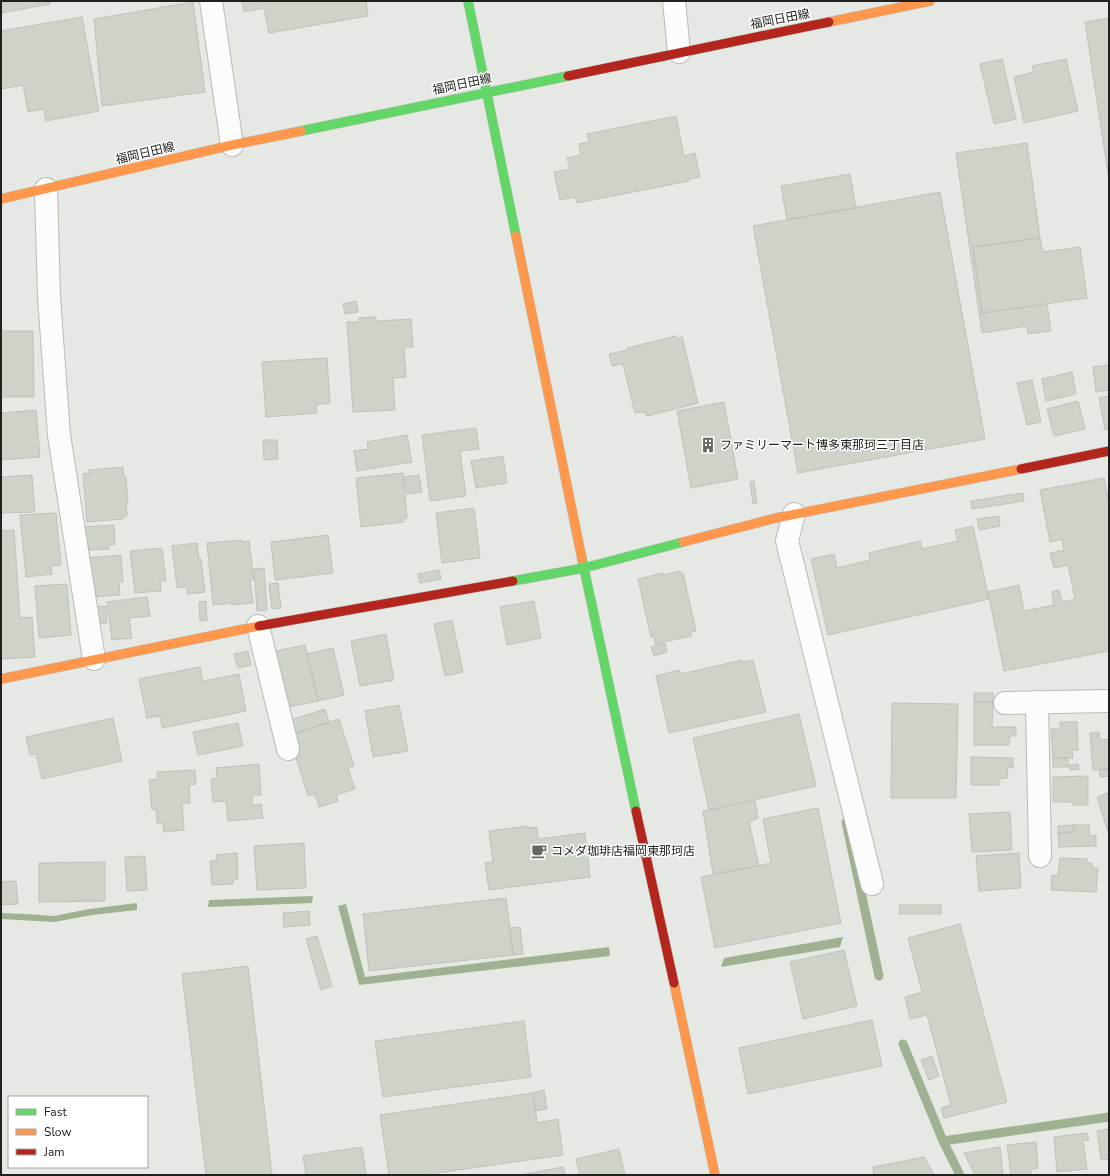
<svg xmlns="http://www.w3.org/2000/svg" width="1110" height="1176" viewBox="0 0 1110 1176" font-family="'Nunito Sans','Noto Sans JP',sans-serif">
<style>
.water{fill:#a0b192}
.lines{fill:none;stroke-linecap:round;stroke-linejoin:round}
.stream{stroke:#a0b192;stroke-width:9}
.building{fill:#cdd3c8;stroke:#bfc1be}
.street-casing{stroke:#b8bbb7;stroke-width:24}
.fast-casing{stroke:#b8bbb7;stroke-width:10}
.slow-casing{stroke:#b8bbb7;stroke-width:10}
.jam-casing{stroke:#b8bbb7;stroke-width:10}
.street{stroke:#fbfcfb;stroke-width:22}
.fast{stroke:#63d668;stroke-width:9}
.slow{stroke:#ff974d;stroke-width:9}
.jam{stroke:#b3261e;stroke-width:9}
.labels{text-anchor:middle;stroke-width:3;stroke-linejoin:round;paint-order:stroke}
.street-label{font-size:12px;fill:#20211e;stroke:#fff}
.poi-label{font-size:12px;fill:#20211e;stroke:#fff;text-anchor:start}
</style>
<rect width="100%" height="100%" fill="#e5e8e3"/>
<path class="water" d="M 313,896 L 312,903 L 208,907 L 209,900 Z
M 137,903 L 137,910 L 92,915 L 54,922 L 1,919 L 1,913 L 25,914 L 54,916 L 89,909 Z
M 346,904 L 365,977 L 609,947 L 610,956 L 359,985 L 338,906 Z
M 843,937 L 840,947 L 721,967 L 724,958 Z"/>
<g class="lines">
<path class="stream" d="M 846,822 L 879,976
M 903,1044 L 943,1141 L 960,1175
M 943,1141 L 1109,1117"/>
</g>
<path class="building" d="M 1,1 L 50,1 L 50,4 L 1,13 Z
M 242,1 L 366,1 L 368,16 L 269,33 L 264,8 L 244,12 Z
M 193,2 L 205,92 L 102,106 L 94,19 Z
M 82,17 L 99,111 L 46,121 L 44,109 L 28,112 L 23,85 L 1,89 L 1,31 Z
M 1109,18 L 1109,180 L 1085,22 Z
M 1002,59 L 1016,119 L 994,124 L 980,64 Z
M 1066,59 L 1078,111 L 1024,123 L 1014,77 L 1034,72 L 1032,66 Z
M 676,116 L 684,156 L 695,153 L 700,177 L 689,179 L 689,181 L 577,203 L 575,197 L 560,200 L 554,172 L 570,169 L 567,158 L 581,155 L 579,144 L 589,142 L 587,134 Z
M 1027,143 L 1040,238 L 973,247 L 982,313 L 1047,304 L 1051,331 L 1028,334 L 1027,326 L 982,333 L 956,153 Z
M 850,174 L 856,208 L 787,220 L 781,186 Z
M 940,192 L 985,439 L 798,473 L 753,226 Z
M 1040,238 L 1043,252 L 1080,247 L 1087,298 L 982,313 L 973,247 Z
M 356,301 L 358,312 L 345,314 L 343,304 Z
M 376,317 L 376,321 L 411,319 L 413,347 L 404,348 L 406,377 L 393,378 L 395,410 L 353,412 L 347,322 L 359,322 L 359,318 Z
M 1,331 L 33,331 L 34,397 L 1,397 Z
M 676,336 L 677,339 L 682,337 L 698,403 L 647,416 L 646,413 L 643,413 L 643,412 L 635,413 L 623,364 L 612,366 L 609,354 L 628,350 L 627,348 Z
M 327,358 L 330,403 L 316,405 L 317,413 L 266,417 L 262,362 Z
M 1109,365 L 1109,390 L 1096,392 L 1093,367 Z
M 1072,372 L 1076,394 L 1046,401 L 1042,379 Z
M 1032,380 L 1041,422 L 1027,425 L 1017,383 Z
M 1109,396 L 1109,429 L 1105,430 L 1099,398 Z
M 1078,401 L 1085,429 L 1054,436 L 1047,409 Z
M 724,402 L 738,479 L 691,488 L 677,411 Z
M 36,410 L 40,457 L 1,460 L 1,413 Z
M 476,428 L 479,449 L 460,451 L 466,496 L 430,501 L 422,435 Z
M 407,435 L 412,462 L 357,471 L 354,451 L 368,449 L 367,442 Z
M 263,440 L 277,440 L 278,459 L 264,460 Z
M 503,456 L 507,483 L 476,488 L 471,461 Z
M 123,467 L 124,477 L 126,477 L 128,503 L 126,503 L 127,516 L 123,516 L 123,519 L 87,522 L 83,474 L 89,473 L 89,470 Z
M 403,473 L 407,518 L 404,518 L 404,522 L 361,527 L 356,478 Z
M 32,475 L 35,512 L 1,513 L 1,477 Z
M 419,475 L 422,492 L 407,494 L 404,477 Z
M 1104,478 L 1109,503 L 1109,651 L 1004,671 L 988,592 L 1019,585 L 1024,611 L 1054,605 L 1052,592 L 1059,590 L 1062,602 L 1075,599 L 1068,565 L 1054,568 L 1050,553 L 1064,550 L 1062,539 L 1050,542 L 1040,490 Z
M 754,481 L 757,503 L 753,504 L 750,482 Z
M 1023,493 L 1024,501 L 972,509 L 971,501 Z
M 474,508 L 480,558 L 442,563 L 436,513 Z
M 56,513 L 61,565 L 51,566 L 52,574 L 26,577 L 20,515 Z
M 999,516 L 1000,526 L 979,530 L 977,519 Z
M 114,525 L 115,544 L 109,545 L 109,549 L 86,550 L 84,527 Z
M 973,526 L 989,599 L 828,635 L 811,559 L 834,554 L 837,568 L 870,560 L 869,553 L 920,541 L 922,549 L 958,541 L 955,530 Z
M 14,530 L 20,618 L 32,617 L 35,657 L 1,659 L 1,531 Z
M 328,535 L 333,573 L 275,580 L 271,542 Z
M 242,540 L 242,542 L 249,541 L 254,580 L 250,580 L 253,603 L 231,605 L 231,603 L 213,605 L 207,543 Z
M 197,543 L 199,559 L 201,559 L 205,592 L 187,594 L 187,587 L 177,588 L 172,546 Z
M 162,548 L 166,581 L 160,581 L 161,591 L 135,593 L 130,551 Z
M 121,555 L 123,582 L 119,582 L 120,595 L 93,597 L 87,558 Z
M 264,568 L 267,610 L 257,611 L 254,569 Z
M 439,570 L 441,579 L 420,583 L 418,574 Z
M 680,571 L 680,573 L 683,573 L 696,631 L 691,632 L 691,636 L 655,644 L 654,637 L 651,637 L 638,579 L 663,573 L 663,575 Z
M 278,583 L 281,608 L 272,609 L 269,584 Z
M 67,584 L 71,635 L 39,638 L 35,586 Z
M 147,597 L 150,616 L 129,618 L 132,638 L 112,640 L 107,602 Z
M 206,601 L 207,620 L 200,621 L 199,602 Z
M 534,601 L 541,638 L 507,645 L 500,607 Z
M 106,606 L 107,623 L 93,624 L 92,607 Z
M 452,620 L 463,672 L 445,676 L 434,624 Z
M 386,634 L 394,680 L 360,686 L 351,641 Z
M 665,643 L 667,652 L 654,656 L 651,647 Z
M 305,645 L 318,701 L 284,708 L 271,652 Z
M 333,648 L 344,695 L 318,701 L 307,654 Z
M 248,651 L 251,665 L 238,668 L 234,654 Z
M 742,660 L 742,662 L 753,660 L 766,712 L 669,733 L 656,676 L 679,670 L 681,674 Z
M 200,667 L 203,681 L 239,674 L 246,711 L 162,728 L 160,716 L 147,718 L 139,679 Z
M 974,693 L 993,693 L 993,702 L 974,702 Z
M 974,702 L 993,702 L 992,727 L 1016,727 L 1016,736 L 1010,736 L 1009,745 L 974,745 Z
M 892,703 L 958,704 L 956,798 L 891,798 Z
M 399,705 L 408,751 L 373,757 L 365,711 Z
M 325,709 L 329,722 L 295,733 L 291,720 Z
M 799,714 L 816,786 L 709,810 L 693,738 Z
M 113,718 L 122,761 L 42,779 L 36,754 L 30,755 L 26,737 Z
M 339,719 L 354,766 L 348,768 L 355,789 L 336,795 L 338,801 L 319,807 L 315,794 L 308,796 L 289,736 Z
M 1060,722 L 1077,722 L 1078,750 L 1072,750 L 1073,758 L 1053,758 L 1051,729 L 1060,729 Z
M 238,723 L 243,746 L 198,755 L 193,732 Z
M 1099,732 L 1100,740 L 1109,739 L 1109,769 L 1093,770 L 1090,733 Z
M 971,757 L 1013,758 L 1013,768 L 1008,767 L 1007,778 L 999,779 L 999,785 L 971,785 Z
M 1053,758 L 1068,758 L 1068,767 L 1053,767 Z
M 259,764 L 261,795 L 252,796 L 252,805 L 261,804 L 263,818 L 228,821 L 226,801 L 213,802 L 211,779 L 217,778 L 216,768 Z
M 1078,764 L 1079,769 L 1070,770 L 1069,765 Z
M 1109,769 L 1109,776 L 1100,777 L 1099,770 Z
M 195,770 L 196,784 L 189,785 L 190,803 L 182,803 L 184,830 L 164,832 L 163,823 L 157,823 L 156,809 L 152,810 L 149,780 L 158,779 L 157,772 Z
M 1088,776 L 1088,805 L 1073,805 L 1072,802 L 1053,802 L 1053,777 Z
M 1108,793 L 1109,796 L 1109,835 L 1097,797 Z
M 755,800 L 758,818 L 749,822 L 759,866 L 713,874 L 703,811 Z
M 818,808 L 841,923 L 715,948 L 701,877 L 771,863 L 763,819 Z
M 1010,812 L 1012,850 L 972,852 L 969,814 Z
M 1074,825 L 1074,832 L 1058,833 L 1058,826 Z
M 1074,825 L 1089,825 L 1090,836 L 1096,835 L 1096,846 L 1059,847 L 1058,833 L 1074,832 Z
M 528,826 L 528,828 L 537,827 L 538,839 L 585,833 L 590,877 L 489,890 L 485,863 L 493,862 L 489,831 Z
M 304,843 L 306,888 L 257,890 L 254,846 Z
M 237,853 L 238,879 L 233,880 L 233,884 L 212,885 L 210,861 L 217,860 L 216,855 Z
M 1019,853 L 1021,888 L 979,891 L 976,856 Z
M 145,856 L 147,890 L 127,891 L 125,857 Z
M 1060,858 L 1087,859 L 1086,863 L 1092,863 L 1092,868 L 1098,868 L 1096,892 L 1051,890 L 1052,875 L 1058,876 Z
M 105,862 L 105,901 L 39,902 L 39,863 Z
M 16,881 L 18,904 L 1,905 L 1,882 Z
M 506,898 L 513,955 L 369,971 L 363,914 Z
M 900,905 L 941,905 L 941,914 L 899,914 Z
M 309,911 L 310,925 L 284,927 L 283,913 Z
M 960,924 L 1007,1102 L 944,1118 L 941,1108 L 951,1105 L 927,1015 L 910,1019 L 905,997 L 922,992 L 908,938 Z
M 520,927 L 523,954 L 513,955 L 510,928 Z
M 317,936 L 332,986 L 321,990 L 306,939 Z
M 844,950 L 857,1006 L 803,1019 L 790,962 Z
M 248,966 L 272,1175 L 206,1175 L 182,974 Z
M 872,1020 L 882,1066 L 748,1094 L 739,1048 Z
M 524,1021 L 531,1077 L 383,1097 L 375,1041 Z
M 932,1056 L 939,1076 L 929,1080 L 921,1060 Z
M 544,1090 L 547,1109 L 536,1111 L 533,1093 Z
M 533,1093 L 537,1123 L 558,1119 L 563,1155 L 423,1175 L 389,1175 L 380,1115 Z
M 1109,1129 L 1109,1159 L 1101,1160 L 1097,1131 Z
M 1087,1133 L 1089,1140 L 1083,1141 L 1087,1169 L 1057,1172 L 1054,1137 Z
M 1036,1142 L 1038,1168 L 1031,1169 L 1031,1175 L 1011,1175 L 1007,1145 Z
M 362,1147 L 366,1175 L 306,1175 L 303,1156 Z
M 1000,1147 L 1003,1175 L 975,1175 L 964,1153 Z
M 619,1149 L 625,1175 L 580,1175 L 576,1159 Z
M 924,1157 L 934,1175 L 874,1175 L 873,1167 Z
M 563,1167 L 565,1175 L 520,1175 Z"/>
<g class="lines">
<defs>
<path id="street" d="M 211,1 L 232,145
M 674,1 L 679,52
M 46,189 L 49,297 L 59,435 L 94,659
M 794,514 L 787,541 L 872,884
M 258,626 L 288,749
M 1037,702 L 1040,856
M 1005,703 L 1109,701"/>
<path id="fast" d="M 468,1 L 516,236
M 301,131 L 568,76
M 582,559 L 636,811
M 513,581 L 584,568 L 683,542"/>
<path id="slow" d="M 829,22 L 930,1
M 1,199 L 232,145 L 301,131
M 516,236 L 582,559
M 683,542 L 776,518 L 1021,469
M 1,679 L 259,626
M 674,983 L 715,1175"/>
<path id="jam" d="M 568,76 L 829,22
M 1021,469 L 1109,451
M 259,626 L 513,581
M 636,811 L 674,983"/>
</defs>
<use href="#street" class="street-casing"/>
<use href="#fast" class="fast-casing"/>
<use href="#slow" class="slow-casing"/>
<use href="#jam" class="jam-casing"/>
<use href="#street" class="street"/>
<use href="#fast" class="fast"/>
<use href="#slow" class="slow"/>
<use href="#jam" class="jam"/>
</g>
<defs>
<symbol id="building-bare" viewBox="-9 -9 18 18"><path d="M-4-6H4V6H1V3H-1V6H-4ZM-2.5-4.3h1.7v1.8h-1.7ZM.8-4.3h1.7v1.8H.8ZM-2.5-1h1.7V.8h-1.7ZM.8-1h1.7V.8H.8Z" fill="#656763" stroke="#fff" stroke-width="2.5" paint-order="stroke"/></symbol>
<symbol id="cafe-bare" viewBox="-9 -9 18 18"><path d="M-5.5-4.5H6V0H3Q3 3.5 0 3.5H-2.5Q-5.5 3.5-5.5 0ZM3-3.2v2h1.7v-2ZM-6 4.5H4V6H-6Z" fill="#656763" stroke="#fff" stroke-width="2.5" paint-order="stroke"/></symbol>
</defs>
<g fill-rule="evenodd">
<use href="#building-bare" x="697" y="434" width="22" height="22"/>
<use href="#cafe-bare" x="528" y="840" width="22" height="22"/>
</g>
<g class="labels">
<g class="street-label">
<text transform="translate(780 19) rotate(-11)" y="4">福岡日田線</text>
<text transform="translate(462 84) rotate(-12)" y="4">福岡日田線</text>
<text transform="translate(145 153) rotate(-13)" y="4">福岡日田線</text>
</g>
<g class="poi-label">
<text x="720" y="449">ファミリーマート博多東那珂三丁目店</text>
<text x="551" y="855">コメダ珈琲店福岡東那珂店</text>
</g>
</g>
<rect width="1110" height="1176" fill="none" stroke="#20211e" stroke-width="4"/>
<rect x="8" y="1096" width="140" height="72" fill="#ffffff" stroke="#a6a6a5"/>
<rect x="16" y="1109" width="20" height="6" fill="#63d668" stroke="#a6a6a5"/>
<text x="44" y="1116" font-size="12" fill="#20211e">Fast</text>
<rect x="16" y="1129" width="20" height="6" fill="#ff974d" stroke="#a6a6a5"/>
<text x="44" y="1136" font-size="12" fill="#20211e">Slow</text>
<rect x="16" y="1149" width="20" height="6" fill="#b3261e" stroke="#a6a6a5"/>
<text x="44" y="1156" font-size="12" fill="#20211e">Jam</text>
</svg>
